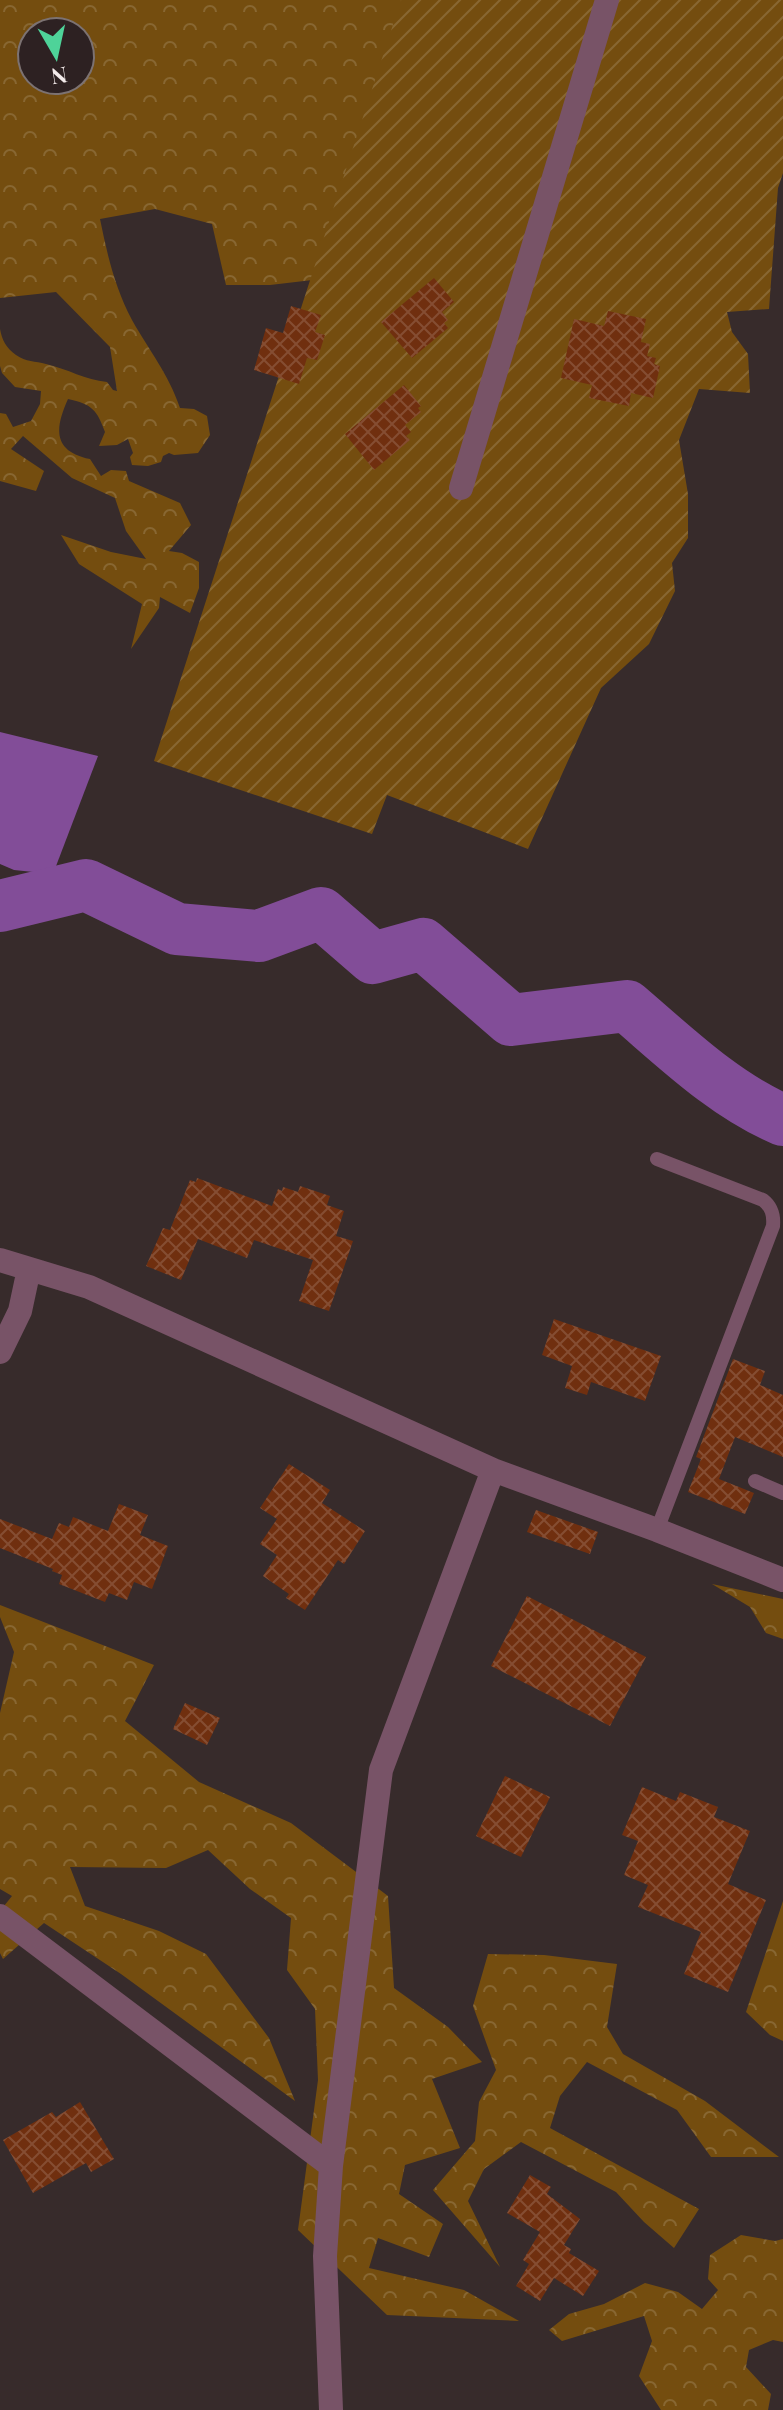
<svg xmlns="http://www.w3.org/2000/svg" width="783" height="2410" viewBox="0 0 783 2410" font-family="'Playfair Display',serif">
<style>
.forest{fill:url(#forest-crowns);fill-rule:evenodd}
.garden{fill:url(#garden-furrows)}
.water{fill:#824d98}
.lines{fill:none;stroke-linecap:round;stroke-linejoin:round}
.river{stroke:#824d98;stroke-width:52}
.building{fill:url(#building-cross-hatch)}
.lane{stroke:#785367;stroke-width:14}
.street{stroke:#785367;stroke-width:24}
</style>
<defs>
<pattern id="forest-crowns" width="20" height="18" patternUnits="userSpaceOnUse" patternTransform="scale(2)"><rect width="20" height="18" fill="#744d0f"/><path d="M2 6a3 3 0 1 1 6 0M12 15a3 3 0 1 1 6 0" fill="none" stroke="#886732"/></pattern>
<pattern id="garden-furrows" width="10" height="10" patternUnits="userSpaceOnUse" patternTransform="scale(2)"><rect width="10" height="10" fill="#744d0f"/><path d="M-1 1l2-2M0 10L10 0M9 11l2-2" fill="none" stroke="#886732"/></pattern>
<pattern id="building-cross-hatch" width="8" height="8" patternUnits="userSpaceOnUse" patternTransform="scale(2)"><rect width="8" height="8" fill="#702f0f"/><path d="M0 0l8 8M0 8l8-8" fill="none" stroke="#854d32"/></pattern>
</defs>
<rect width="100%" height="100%" fill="#372b2b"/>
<path class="forest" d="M 0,0 L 521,0 L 338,277 L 270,285 L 226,285 L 212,224 L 155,209 L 100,219 C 107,254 115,288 132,320 C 150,352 168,373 180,408 L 194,409 L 207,416 L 210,435 L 198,453 L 174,455 L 169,453 L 163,456 L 161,462 L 148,466 L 132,465 L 130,457 L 133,453 L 128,439 L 117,445 L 99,446 L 105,432 C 97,410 92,404 68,399 C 55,428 52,451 90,459 L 101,476 L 111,470 L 126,471 L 129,481 L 180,503 L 191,525 L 169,551 L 182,553 L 199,562 L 199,588 L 190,613 L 160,597 L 159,608 L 131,649 L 142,604 L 79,564 L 61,535 L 111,552 L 146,559 L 126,531 L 115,498 L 72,478 L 23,436 L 11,449 L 44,471 L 36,491 L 0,481 L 0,413 L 6,414 L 13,427 L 31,421 L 40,404 L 41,391 L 15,387 L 2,373 L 0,366 L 0,329 C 2,340 6,348 16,355 C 26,362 35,361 46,364 C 68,369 85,380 107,382 L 113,390 L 117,391 L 110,347 L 56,292 L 0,298 ZM 32,32 L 80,32 L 80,80 L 32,80 Z
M 712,1584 L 783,1599 L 783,1639 L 766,1633 L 750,1607 Z
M 0,1605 L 154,1665 L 125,1721 L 199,1782 L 291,1823 L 388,1896 L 394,1988 L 448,2027 L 482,2062 L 432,2079 L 460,2148 L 405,2165 L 399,2194 L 443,2224 L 429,2257 L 378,2238 L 369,2268 L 464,2290 L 519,2321 L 387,2315 L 298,2230 L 318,2080 L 315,2009 L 287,1970 L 291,1918 L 250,1889 L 208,1850 L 166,1868 L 70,1867 L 85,1906 L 159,1931 L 206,1954 L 269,2038 L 295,2101 L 121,1974 L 44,1923 L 3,1959 L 0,1953 L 0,1911 L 12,1896 L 0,1889 L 0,1713 L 14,1652 L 0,1617 Z
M 783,1901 L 783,2041 L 770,2035 L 746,2012 Z
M 488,1954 L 544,1955 L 617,1964 L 607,2027 L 623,2054 L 705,2101 L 779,2157 L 711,2157 L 677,2110 L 587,2062 L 560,2096 L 550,2128 L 699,2209 L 674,2248 L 644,2222 L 616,2192 L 521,2142 L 484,2169 L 468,2201 L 500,2267 L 433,2190 L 475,2141 L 479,2102 L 496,2070 L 473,2006 Z
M 741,2235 L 775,2241 L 783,2239 L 783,2342 L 773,2340 L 749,2350 L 746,2367 L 771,2394 L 768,2410 L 661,2410 L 639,2376 L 652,2341 L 644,2316 L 562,2341 L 549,2330 L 569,2314 L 604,2304 L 645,2283 L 678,2292 L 702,2309 L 718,2290 L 708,2279 L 710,2255 Z"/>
<path class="garden" d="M 401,0 L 783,0 L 783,173 L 778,188 L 769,309 L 727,312 L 732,332 L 748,354 L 750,393 L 699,389 L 679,440 L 688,494 L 688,538 L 672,563 L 675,591 L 649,644 L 601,688 L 528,849 L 387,795 L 372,834 L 154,761 Z"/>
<path class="water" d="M 0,732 L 98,756 L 53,874 L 14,870 L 0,864 Z"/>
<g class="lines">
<path class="river" d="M 0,906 L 86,885 L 177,929 L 259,936 L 321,913 L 373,958 L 423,944 L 511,1020 L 627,1006 C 675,1047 724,1095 783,1120"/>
</g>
<path class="building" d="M 434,278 L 454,302 L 442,312 L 448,320 L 444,323 L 448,328 L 412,358 L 381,322 Z
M 291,306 L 321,315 L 315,332 L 325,335 L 317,360 L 307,358 L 299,384 L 254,370 L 266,328 L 283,333 Z
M 608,311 L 646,319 L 641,342 L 650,344 L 647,356 L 656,358 L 654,364 L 660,366 L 653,398 L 631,393 L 629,406 L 589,398 L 592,385 L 561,378 L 574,319 L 604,326 Z
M 404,385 L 421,406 L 418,408 L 421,412 L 405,425 L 411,432 L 406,436 L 410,440 L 374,470 L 345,434 Z
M 197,1178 L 272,1206 L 278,1189 L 282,1191 L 283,1187 L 298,1192 L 300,1186 L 330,1196 L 327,1205 L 344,1211 L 336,1236 L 353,1241 L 329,1311 L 299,1301 L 313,1260 L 254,1240 L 247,1258 L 198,1239 L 181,1280 L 146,1266 L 163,1228 L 170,1230 L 190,1180 L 196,1182 Z
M 554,1319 L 661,1356 L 645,1401 L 591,1382 L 587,1395 L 565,1388 L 572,1366 L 542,1355 Z
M 733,1359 L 765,1371 L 760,1385 L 783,1395 L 783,1457 L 735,1437 L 719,1479 L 754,1493 L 745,1514 L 688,1492 L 701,1459 L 696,1457 Z
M 289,1464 L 330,1490 L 322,1503 L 365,1531 L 344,1564 L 338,1560 L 305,1610 L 286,1598 L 289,1594 L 263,1576 L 277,1555 L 260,1544 L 277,1519 L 260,1508 Z
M 119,1504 L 148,1515 L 140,1535 L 168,1546 L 152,1589 L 134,1582 L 127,1600 L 109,1593 L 105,1602 L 59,1584 L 62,1575 L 52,1571 L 53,1569 L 0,1548 L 0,1519 L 52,1539 L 59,1523 L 69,1527 L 73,1517 L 108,1531 Z
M 536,1510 L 598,1532 L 590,1554 L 527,1532 Z
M 527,1596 L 646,1657 L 610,1726 L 491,1666 Z
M 185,1703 L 220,1718 L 207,1745 L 173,1729 Z
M 505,1776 L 550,1797 L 521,1857 L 476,1836 Z
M 642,1787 L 676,1801 L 680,1792 L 718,1807 L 714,1817 L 750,1831 L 728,1884 L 766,1900 L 728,1992 L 684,1974 L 701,1932 L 638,1907 L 648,1885 L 624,1875 L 638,1841 L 622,1835 Z
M 80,2102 L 114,2159 L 91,2172 L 86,2163 L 33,2193 L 3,2140 L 52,2112 L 56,2117 Z
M 530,2175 L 551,2187 L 547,2194 L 580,2219 L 564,2245 L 571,2249 L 569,2253 L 599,2271 L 583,2296 L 554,2278 L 540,2301 L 516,2286 L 529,2264 L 523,2260 L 540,2232 L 507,2213 Z"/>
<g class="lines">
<path class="lane" d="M 755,1481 L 783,1493
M 657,1530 L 773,1226 C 774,1215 772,1207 763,1200 L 657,1159"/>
<path class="street" d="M 461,488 L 607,0
M 0,1260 L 89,1287 L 493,1470 L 657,1530 L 783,1580
M 0,1352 L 20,1311 L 29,1269
M 0,1916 L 331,2166
M 331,2410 L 325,2256 L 331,2166 L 381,1770 L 493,1470"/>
</g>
<g transform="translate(56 56) rotate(171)"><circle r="38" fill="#2d2122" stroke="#7c7272" stroke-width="2"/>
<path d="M0-6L14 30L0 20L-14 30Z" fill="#4ed399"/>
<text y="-12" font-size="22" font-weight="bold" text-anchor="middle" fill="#f3ebeb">N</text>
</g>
</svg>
